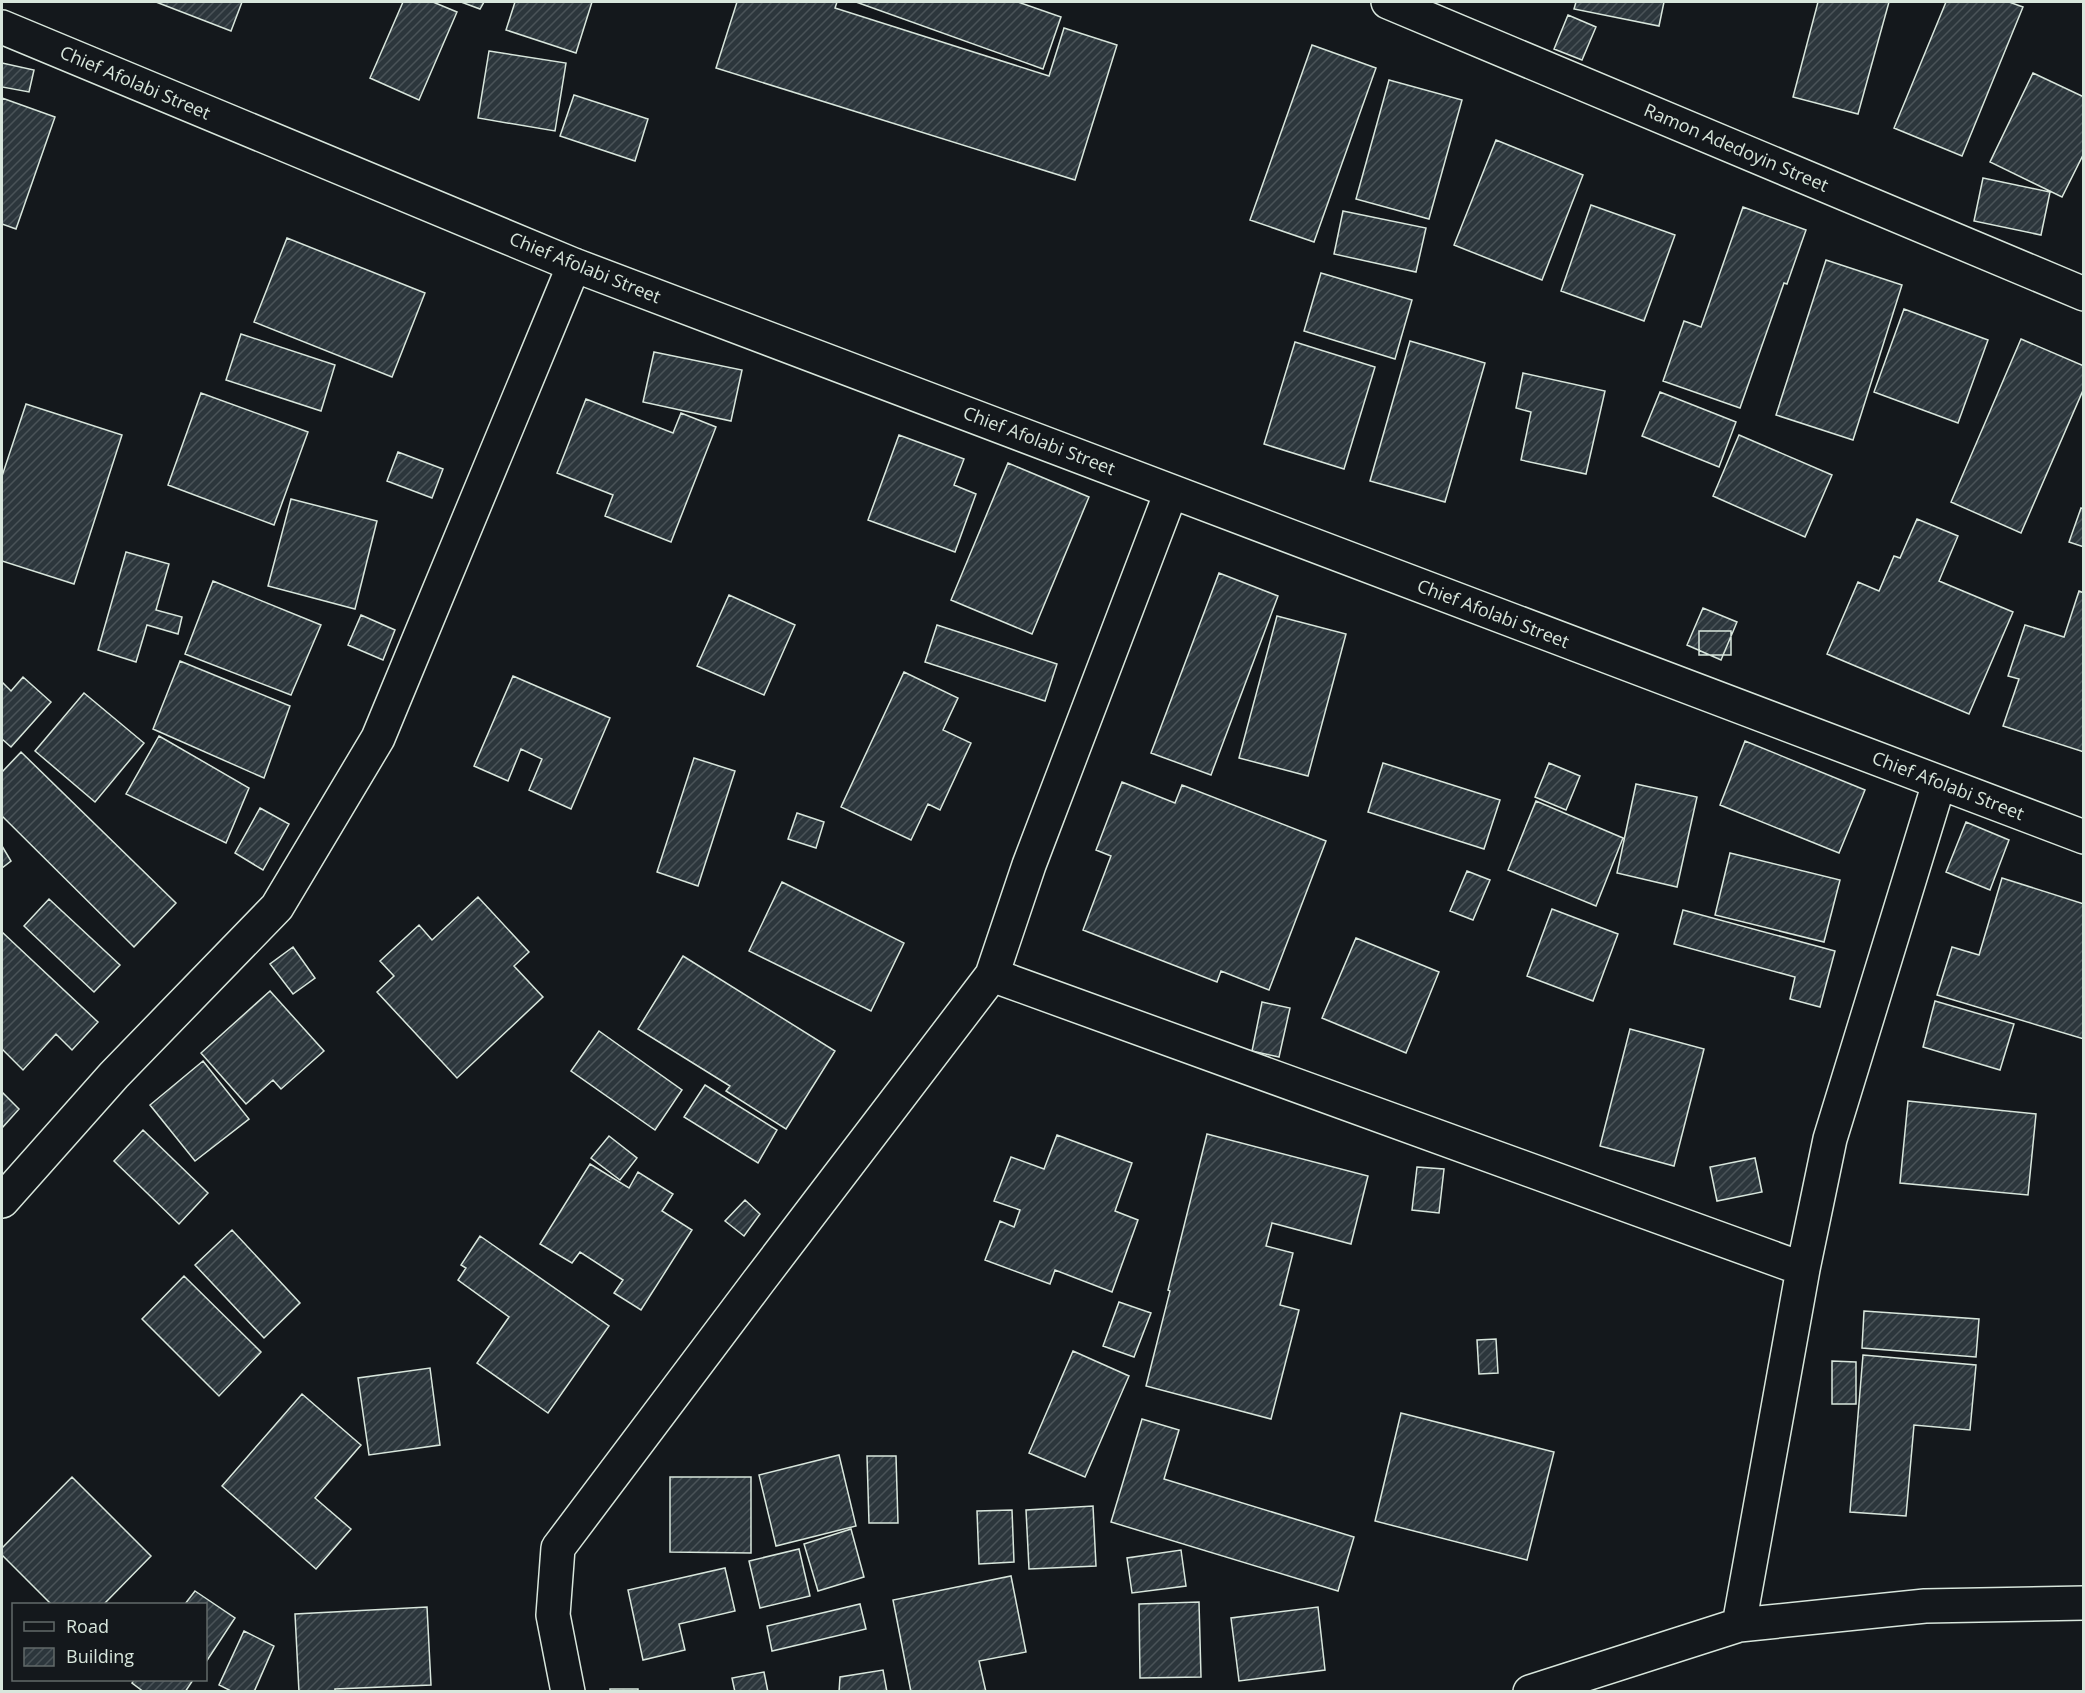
<svg xmlns="http://www.w3.org/2000/svg" width="2085" height="1693" viewBox="0 0 2085 1693" font-family="'Open Sans',sans-serif">
<style>
.building{fill:url(#building-hatch);stroke:#d8e6dc;stroke-width:1.5}
.lines{fill:none;stroke-linecap:round;stroke-linejoin:round}
.minor-casing{stroke:#d8e6dc;stroke-width:36}
.minor{stroke:#14181c;stroke-width:33}
.labels{text-anchor:middle;stroke-width:4.5;stroke-linejoin:round;paint-order:stroke}
.street-label{font-size:18px;fill:#d8e6dc;stroke:#14181c}
</style>
<defs>
<pattern id="building-hatch" width="6" height="6" patternUnits="userSpaceOnUse" patternTransform="scale(1.5)"><rect width="6" height="6" fill="#2c363c"/><path d="M-1 1l2-2M0 6l6-6M5 7l2-2" fill="none" stroke="#4a5358"/></pattern>
</defs>
<rect width="100%" height="100%" fill="#14181c"/>
<path class="building" d="M 156,2 L 242,2 L 231,31 Z
M 403,2 L 433,2 L 457,12 L 419,100 L 370,78 Z
M 461,2 L 484,2 L 480,9 Z
M 515,2 L 592,2 L 576,53 L 506,30 Z
M 737,2 L 837,2 L 835,8 L 1049,76 L 1064,28 L 1117,45 L 1075,180 L 716,68 Z
M 856,2 L 1018,2 L 1061,17 L 1043,69 Z
M 1576,2 L 1664,2 L 1659,26 L 1574,9 Z
M 1818,2 L 1889,2 L 1858,114 L 1793,97 Z
M 1946,2 L 2009,2 L 2023,7 L 1962,156 L 1894,128 Z
M 1568,15 L 1596,27 L 1582,60 L 1554,49 Z
M 1312,45 L 1376,68 L 1314,242 L 1250,220 Z
M 489,51 L 566,63 L 555,131 L 478,118 Z
M 2,63 L 34,70 L 29,92 L 2,87 Z
M 2033,73 L 2084,97 L 2084,153 L 2062,197 L 1990,162 Z
M 1389,80 L 1462,100 L 1429,219 L 1356,199 Z
M 574,95 L 648,119 L 635,161 L 560,136 Z
M 2,98 L 55,117 L 16,229 L 2,224 Z
M 1496,140 L 1583,175 L 1542,280 L 1454,245 Z
M 1983,178 L 2050,192 L 2041,235 L 1974,221 Z
M 1591,205 L 1675,235 L 1644,321 L 1561,291 Z
M 1743,207 L 1806,230 L 1787,284 L 1784,283 L 1740,408 L 1663,381 L 1684,321 L 1701,327 Z
M 1343,211 L 1426,228 L 1416,272 L 1334,254 Z
M 287,238 L 425,293 L 392,377 L 254,322 Z
M 1826,260 L 1902,285 L 1853,440 L 1776,415 Z
M 1321,273 L 1412,300 L 1395,359 L 1304,331 Z
M 1904,309 L 1988,340 L 1958,423 L 1874,392 Z
M 241,334 L 335,365 L 321,411 L 226,380 Z
M 2021,339 L 2084,366 L 2084,388 L 2021,533 L 1951,502 Z
M 1410,341 L 1485,363 L 1445,502 L 1370,481 Z
M 1295,342 L 1375,367 L 1344,469 L 1264,444 Z
M 654,352 L 742,370 L 731,421 L 643,402 Z
M 1523,373 L 1605,391 L 1586,474 L 1521,460 L 1531,412 L 1516,408 Z
M 1660,392 L 1736,422 L 1719,467 L 1642,436 Z
M 201,393 L 308,432 L 274,525 L 168,485 Z
M 586,399 L 673,433 L 681,413 L 716,427 L 671,542 L 605,516 L 613,495 L 557,473 Z
M 26,404 L 122,435 L 74,584 L 2,561 L 2,476 Z
M 899,435 L 964,459 L 954,485 L 976,494 L 955,552 L 868,520 Z
M 1739,435 L 1832,475 L 1805,537 L 1713,496 Z
M 398,452 L 443,469 L 432,498 L 387,481 Z
M 1008,463 L 1089,497 L 1032,634 L 951,600 Z
M 291,499 L 377,521 L 355,609 L 268,586 Z
M 2081,508 L 2084,509 L 2084,547 L 2069,542 Z
M 1917,519 L 1958,536 L 1939,581 L 2013,612 L 1969,714 L 1827,654 L 1858,582 L 1879,591 L 1894,556 L 1900,558 Z
M 126,552 L 169,564 L 156,610 L 182,617 L 178,634 L 147,625 L 136,662 L 98,650 Z
M 1219,573 L 1278,596 L 1211,775 L 1151,753 Z
M 213,581 L 321,625 L 291,695 L 185,654 Z
M 2079,591 L 2084,593 L 2084,752 L 2003,726 L 2019,679 L 2008,676 L 2025,625 L 2064,637 Z
M 729,595 L 795,625 L 764,695 L 697,666 Z
M 1703,608 L 1737,622 L 1721,660 L 1687,645 Z
M 361,615 L 395,630 L 383,660 L 348,645 Z
M 1277,616 L 1346,634 L 1308,776 L 1239,758 Z
M 937,625 L 1057,664 L 1045,701 L 925,662 Z
M 1699,631 L 1731,631 L 1731,655 L 1699,655 Z
M 180,661 L 290,706 L 264,778 L 153,729 Z
M 904,672 L 958,698 L 943,730 L 971,743 L 940,810 L 928,804 L 911,840 L 841,807 Z
M 513,676 L 610,718 L 571,809 L 529,790 L 542,759 L 521,749 L 508,781 L 474,766 Z
M 23,677 L 51,702 L 11,747 L 2,739 L 2,682 L 11,691 Z
M 84,693 L 144,743 L 95,802 L 35,751 Z
M 159,736 L 249,788 L 226,843 L 126,794 Z
M 1745,741 L 1865,790 L 1839,853 L 1720,805 Z
M 21,752 L 176,903 L 134,947 L 2,816 L 2,772 Z
M 694,758 L 735,771 L 698,886 L 657,872 Z
M 1383,763 L 1500,800 L 1484,849 L 1368,812 Z
M 1549,763 L 1580,776 L 1566,810 L 1535,797 Z
M 1122,782 L 1175,803 L 1182,785 L 1326,841 L 1269,990 L 1221,971 L 1217,982 L 1083,930 L 1111,856 L 1096,850 Z
M 1636,784 L 1697,797 L 1677,887 L 1617,873 Z
M 1536,801 L 1623,838 L 1596,906 L 1508,870 Z
M 260,808 L 289,824 L 263,870 L 235,853 Z
M 797,813 L 824,822 L 816,848 L 788,839 Z
M 1966,822 L 2009,840 L 1990,890 L 1946,872 Z
M 2,846 L 11,861 L 2,868 Z
M 1730,853 L 1840,880 L 1824,942 L 1715,915 Z
M 1467,871 L 1490,880 L 1473,920 L 1450,911 Z
M 2002,878 L 2084,904 L 2084,1039 L 1937,995 L 1952,947 L 1979,955 Z
M 782,882 L 904,943 L 871,1011 L 749,951 Z
M 478,897 L 529,952 L 514,966 L 543,997 L 457,1078 L 377,992 L 394,976 L 380,961 L 419,925 L 432,940 Z
M 49,899 L 120,965 L 94,992 L 24,926 Z
M 1552,909 L 1618,934 L 1593,1001 L 1527,976 Z
M 1683,910 L 1835,951 L 1820,1007 L 1790,999 L 1795,977 L 1674,944 Z
M 2,932 L 98,1022 L 72,1050 L 56,1034 L 23,1070 L 2,1049 Z
M 1356,938 L 1439,972 L 1406,1053 L 1322,1018 Z
M 293,947 L 315,978 L 293,994 L 270,964 Z
M 683,956 L 835,1051 L 786,1129 L 726,1091 L 730,1086 L 638,1029 Z
M 270,991 L 324,1051 L 281,1089 L 273,1080 L 246,1104 L 201,1053 Z
M 1935,1001 L 2014,1024 L 2000,1070 L 1923,1047 Z
M 1262,1002 L 1290,1008 L 1279,1057 L 1252,1051 Z
M 1630,1029 L 1704,1049 L 1674,1166 L 1600,1146 Z
M 599,1031 L 682,1090 L 655,1130 L 571,1071 Z
M 203,1061 L 249,1119 L 195,1161 L 150,1105 Z
M 705,1085 L 777,1130 L 758,1163 L 684,1117 Z
M 2,1092 L 19,1109 L 2,1128 Z
M 1908,1101 L 2036,1114 L 2028,1195 L 1900,1183 Z
M 143,1130 L 208,1193 L 179,1224 L 114,1161 Z
M 1207,1134 L 1368,1176 L 1351,1244 L 1272,1223 L 1266,1246 L 1293,1253 L 1280,1305 L 1299,1310 L 1271,1419 L 1146,1386 L 1170,1291 L 1168,1290 Z
M 1057,1135 L 1132,1163 L 1115,1211 L 1138,1220 L 1112,1292 L 1055,1270 L 1050,1284 L 985,1260 L 1000,1221 L 1014,1227 L 1020,1210 L 994,1201 L 1011,1157 L 1044,1169 Z
M 609,1136 L 637,1158 L 620,1180 L 591,1158 Z
M 1755,1158 L 1762,1192 L 1717,1201 L 1710,1167 Z
M 590,1164 L 629,1188 L 638,1172 L 673,1194 L 662,1211 L 692,1230 L 641,1310 L 614,1293 L 623,1280 L 580,1252 L 572,1263 L 540,1244 Z
M 1417,1167 L 1444,1169 L 1439,1213 L 1412,1210 Z
M 745,1200 L 760,1214 L 744,1236 L 725,1221 Z
M 232,1230 L 300,1303 L 264,1338 L 195,1265 Z
M 480,1236 L 609,1326 L 548,1413 L 477,1363 L 509,1317 L 458,1280 L 466,1268 L 461,1265 Z
M 184,1276 L 261,1352 L 219,1396 L 142,1319 Z
M 1119,1302 L 1151,1313 L 1134,1357 L 1103,1346 Z
M 1864,1311 L 1979,1319 L 1976,1357 L 1862,1348 Z
M 1496,1339 L 1498,1373 L 1479,1374 L 1477,1340 Z
M 1073,1351 L 1129,1376 L 1085,1477 L 1029,1453 Z
M 1863,1355 L 1976,1365 L 1970,1430 L 1914,1425 L 1906,1516 L 1850,1512 Z
M 1832,1361 L 1856,1362 L 1856,1404 L 1832,1404 Z
M 430,1368 L 440,1445 L 369,1455 L 358,1378 Z
M 302,1394 L 361,1445 L 315,1498 L 351,1529 L 316,1569 L 222,1486 Z
M 1401,1413 L 1554,1452 L 1527,1560 L 1375,1521 Z
M 1142,1419 L 1179,1430 L 1164,1479 L 1354,1537 L 1338,1591 L 1111,1522 Z
M 839,1455 L 856,1526 L 776,1546 L 759,1475 Z
M 867,1456 L 896,1456 L 898,1523 L 869,1523 Z
M 72,1477 L 151,1556 L 104,1604 L 51,1604 L 2,1555 L 2,1548 Z
M 670,1477 L 751,1477 L 751,1553 L 670,1552 Z
M 1093,1506 L 1096,1566 L 1029,1569 L 1026,1510 Z
M 1012,1510 L 1014,1562 L 979,1564 L 977,1511 Z
M 851,1529 L 864,1577 L 818,1591 L 804,1544 Z
M 799,1549 L 810,1596 L 760,1608 L 749,1561 Z
M 1181,1550 L 1186,1586 L 1132,1593 L 1127,1558 Z
M 725,1568 L 735,1611 L 679,1624 L 685,1650 L 643,1660 L 628,1590 Z
M 1011,1576 L 1026,1652 L 979,1661 L 986,1692 L 911,1692 L 893,1600 Z
M 195,1591 L 235,1618 L 206,1662 L 206,1604 L 185,1604 Z
M 1199,1602 L 1201,1677 L 1140,1678 L 1139,1604 Z
M 860,1604 L 866,1629 L 772,1651 L 767,1626 Z
M 427,1607 L 431,1685 L 335,1689 L 335,1692 L 299,1692 L 295,1614 Z
M 1318,1607 L 1325,1670 L 1239,1681 L 1231,1618 Z
M 244,1631 L 274,1646 L 254,1692 L 233,1692 L 219,1685 Z
M 883,1670 L 887,1692 L 839,1692 L 840,1677 Z
M 764,1672 L 768,1692 L 735,1692 L 732,1678 Z
M 134,1680 L 193,1680 L 185,1692 L 144,1692 L 132,1683 Z
M 610,1689 L 638,1689 L 638,1692 L 610,1692 Z"/>
<g class="lines">
<defs>
<path id="minor" d="M 1388,2 L 2084,294
M 2,27 L 574,265 L 2084,837
M 992,975 L 1803,1269
M 2,1201 L 114,1075 L 277,907 L 378,738 L 574,265
M 1739,1625 L 1803,1269 L 1830,1139 L 1939,783
M 568,1692 L 553,1615 L 558,1548 L 758,1282 L 992,975 L 1029,865 L 1171,492
M 1530,1692 L 1739,1625 L 1925,1606 L 2084,1603"/>
</defs>
<use href="#minor" class="minor-casing"/>
<use href="#minor" class="minor"/>
</g>
<g class="labels">
<g class="street-label">
<text transform="translate(135 83) rotate(23)" y="6">Chief Afolabi Street</text>
<text transform="translate(1736 148) rotate(23)" y="6">Ramon Adedoyin Street</text>
<text transform="translate(585 268) rotate(22)" y="6">Chief Afolabi Street</text>
<text transform="translate(1039 441) rotate(21)" y="6">Chief Afolabi Street</text>
<text transform="translate(1493 614) rotate(21)" y="6">Chief Afolabi Street</text>
<text transform="translate(1948 786) rotate(21)" y="6">Chief Afolabi Street</text>
</g>
</g>
<rect width="2085" height="1693" fill="none" stroke="#d8e6dc" stroke-width="6"/>
<rect x="12" y="1603" width="195" height="78" fill="#14181c" stroke="#626a69" stroke-width="1.5"/>
<rect x="24" y="1622" width="30" height="9" fill="#14181c" stroke="#626a69" stroke-width="1.5"/>
<text x="66" y="1633" font-size="18" fill="#d8e6dc">Road</text>
<rect x="24" y="1648" width="30" height="18" fill="url(#building-hatch)" stroke="#626a69" stroke-width="1.5"/>
<text x="66" y="1663" font-size="18" fill="#d8e6dc">Building</text>
</svg>
